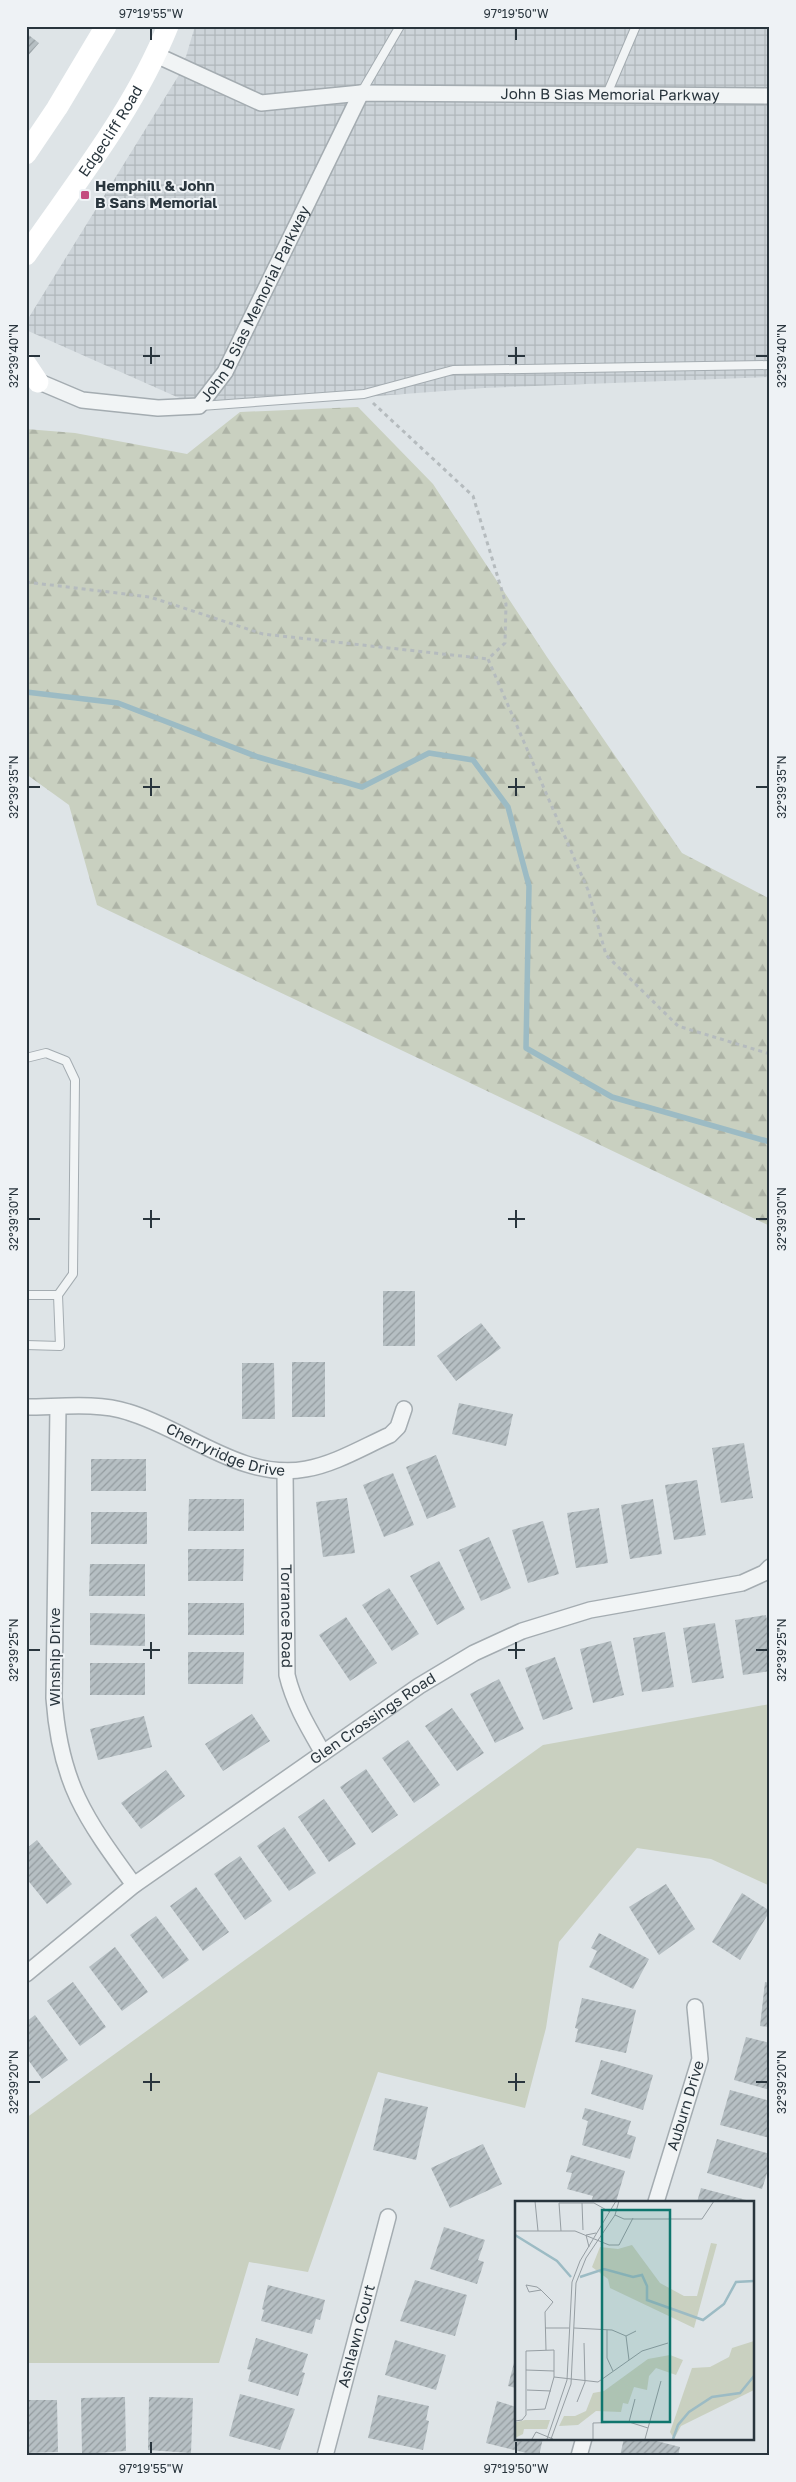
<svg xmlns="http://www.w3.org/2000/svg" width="796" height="2482" viewBox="0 0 796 2482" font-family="'Golos Text',sans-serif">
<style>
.industrial{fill:url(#industrial-grid)}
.green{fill:#c9d0c0}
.forest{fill:url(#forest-firs)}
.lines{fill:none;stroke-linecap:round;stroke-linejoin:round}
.stream{stroke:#9cbbc4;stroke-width:5.5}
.building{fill:url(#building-hatch)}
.service-casing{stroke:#a4acb1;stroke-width:10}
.minor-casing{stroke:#a4acb1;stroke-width:18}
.path{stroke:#b5bbbe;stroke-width:3;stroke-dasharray:4 4;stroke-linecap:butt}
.service{stroke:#f1f4f5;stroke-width:8}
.minor{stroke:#f1f4f5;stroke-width:15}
.secondary{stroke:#fff;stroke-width:21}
.ticks{fill:none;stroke:#29353d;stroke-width:2}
.poi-dot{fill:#c44c7f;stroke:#eef2f5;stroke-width:2}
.labels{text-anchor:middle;stroke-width:4;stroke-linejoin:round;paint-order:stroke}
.street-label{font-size:15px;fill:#29353d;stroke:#eef2f5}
.poi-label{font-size:15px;font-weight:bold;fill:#29353d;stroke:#eef2f5;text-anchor:start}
.inset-river{fill:none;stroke:#9cbbc4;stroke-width:2.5}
.inset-road{fill:none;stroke:#969ea3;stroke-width:1}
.view{fill:#0f766e;fill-opacity:0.15;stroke:#0f766e;stroke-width:2.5}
.inset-edge{fill:none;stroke:#29353d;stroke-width:2.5}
.neatline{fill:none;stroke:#29353d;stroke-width:2}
.ticks-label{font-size:12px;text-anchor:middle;fill:#29353d}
</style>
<defs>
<pattern id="industrial-grid" width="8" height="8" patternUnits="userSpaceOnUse" patternTransform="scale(1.25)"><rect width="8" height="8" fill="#cdd4d9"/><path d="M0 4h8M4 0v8" fill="none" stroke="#b0b7bb"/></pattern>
<pattern id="forest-firs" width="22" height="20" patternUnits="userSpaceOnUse" patternTransform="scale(1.25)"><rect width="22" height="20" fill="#c9d0c0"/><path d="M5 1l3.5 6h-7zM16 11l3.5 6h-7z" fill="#adb3a6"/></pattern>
<pattern id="building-hatch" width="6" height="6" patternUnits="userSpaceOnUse" patternTransform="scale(1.25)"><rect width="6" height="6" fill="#b6bfc3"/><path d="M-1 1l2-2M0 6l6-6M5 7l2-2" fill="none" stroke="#949ca0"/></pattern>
</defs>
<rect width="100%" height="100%" fill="#dee4e7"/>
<path class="industrial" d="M 195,26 L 770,26 L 770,377 L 484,388 L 204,409 L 26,330 L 26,322 L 182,70 Z"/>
<path class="green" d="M 770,1704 L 770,1886 L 711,1859 L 637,1848 L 559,1942 L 546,2028 L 525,2108 L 378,2072 L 308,2272 L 249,2262 L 219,2363 L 26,2363 L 26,2118 L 543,1745 Z"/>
<path class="forest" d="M 358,407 L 433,484 L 547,657 L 682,853 L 770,899 L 770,1226 L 97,905 L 69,805 L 26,774 L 26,429 L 75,433 L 187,454 L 240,412 Z"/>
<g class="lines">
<path class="stream" d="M 26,692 L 118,703 L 258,757 L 362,787 L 429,753 L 473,760 L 508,807 L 529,886 L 526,1048 L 612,1097 L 770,1142"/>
</g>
<path class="building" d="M 26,33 L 39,43 L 26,58 Z
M 383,1291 L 415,1291 L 415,1346 L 383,1346 Z
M 481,1323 L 501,1348 L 456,1381 L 437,1356 Z
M 292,1362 L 325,1362 L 325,1417 L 292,1417 Z
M 242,1363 L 274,1363 L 275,1419 L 242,1419 Z
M 459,1403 L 513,1414 L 506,1446 L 452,1434 Z
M 744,1443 L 753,1498 L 721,1503 L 712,1448 Z
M 436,1455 L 456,1507 L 427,1519 L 406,1467 Z
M 91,1459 L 146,1459 L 146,1491 L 91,1491 Z
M 393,1473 L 414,1525 L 384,1537 L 363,1485 Z
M 697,1480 L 706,1535 L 674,1540 L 665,1485 Z
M 347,1498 L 355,1553 L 323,1557 L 316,1502 Z
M 189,1499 L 244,1499 L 244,1531 L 188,1531 Z
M 653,1499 L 662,1554 L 630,1559 L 621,1505 Z
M 599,1508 L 608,1563 L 576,1568 L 567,1513 Z
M 91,1512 L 147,1512 L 147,1544 L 91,1544 Z
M 543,1521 L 559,1574 L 528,1583 L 512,1530 Z
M 489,1537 L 511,1588 L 481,1601 L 459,1550 Z
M 188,1549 L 244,1549 L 243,1581 L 188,1581 Z
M 439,1561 L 465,1609 L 437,1625 L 410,1576 Z
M 90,1564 L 145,1564 L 145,1596 L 89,1596 Z
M 389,1588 L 419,1634 L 392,1651 L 362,1605 Z
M 188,1603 L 244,1603 L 244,1635 L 188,1635 Z
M 90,1613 L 145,1614 L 145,1646 L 90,1645 Z
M 766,1615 L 770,1636 L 770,1671 L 743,1675 L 735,1620 Z
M 346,1617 L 377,1663 L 350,1681 L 319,1635 Z
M 715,1623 L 724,1678 L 692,1683 L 683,1628 Z
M 665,1632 L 674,1687 L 642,1692 L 633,1638 Z
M 611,1641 L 624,1695 L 593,1703 L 580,1649 Z
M 188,1652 L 244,1652 L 243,1684 L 188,1684 Z
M 555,1657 L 573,1709 L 543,1720 L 525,1668 Z
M 90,1663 L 145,1663 L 145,1695 L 90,1695 Z
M 499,1679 L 524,1729 L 495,1743 L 470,1694 Z
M 452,1708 L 484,1753 L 457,1771 L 425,1726 Z
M 252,1714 L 270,1741 L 223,1771 L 205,1744 Z
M 144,1716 L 152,1747 L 98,1760 L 90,1729 Z
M 408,1740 L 440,1785 L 414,1803 L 382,1758 Z
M 366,1769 L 398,1815 L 372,1833 L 340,1787 Z
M 166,1770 L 185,1796 L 141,1829 L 121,1803 Z
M 324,1799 L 356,1844 L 329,1862 L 298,1817 Z
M 284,1827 L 316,1873 L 289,1891 L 257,1846 Z
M 37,1840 L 72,1884 L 47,1904 L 26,1878 L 26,1849 Z
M 240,1856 L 272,1901 L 245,1920 L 214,1874 Z
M 666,1884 L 695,1929 L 659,1955 L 629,1907 Z
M 196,1887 L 229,1932 L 203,1951 L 170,1906 Z
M 742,1893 L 770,1911 L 740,1960 L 712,1942 Z
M 156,1916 L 189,1960 L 163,1979 L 130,1935 Z
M 599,1933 L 649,1959 L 633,1989 L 589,1967 L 597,1951 L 591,1948 Z
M 115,1947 L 148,1992 L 122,2011 L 89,1967 Z
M 73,1982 L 106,2027 L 80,2046 L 47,2001 Z
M 765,1982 L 770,1983 L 770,2027 L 760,2026 Z
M 582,1998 L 636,2010 L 626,2053 L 575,2042 L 578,2029 L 575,2028 Z
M 35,2015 L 68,2060 L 42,2079 L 26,2057 L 26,2022 Z
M 746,2037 L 770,2043 L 770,2090 L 734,2080 Z
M 601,2060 L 653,2075 L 643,2110 L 591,2094 Z
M 730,2090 L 770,2101 L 770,2138 L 720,2125 Z
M 385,2098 L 428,2107 L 416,2160 L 373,2150 Z
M 585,2108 L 631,2121 L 627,2134 L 636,2137 L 630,2159 L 582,2145 L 588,2121 L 582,2119 Z
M 717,2139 L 770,2154 L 770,2164 L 762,2189 L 707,2173 Z
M 483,2144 L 502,2184 L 450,2208 L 431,2168 Z
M 571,2155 L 625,2171 L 616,2202 L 591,2202 L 593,2196 L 567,2189 L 572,2173 L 566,2172 Z
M 701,2188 L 750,2201 L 749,2202 L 697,2202 Z
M 444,2227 L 485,2240 L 478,2260 L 484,2262 L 477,2284 L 430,2269 Z
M 415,2280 L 467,2295 L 455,2336 L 400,2321 Z
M 268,2285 L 325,2300 L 320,2320 L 316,2319 L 312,2334 L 261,2321 L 264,2310 L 262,2309 Z
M 256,2338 L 308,2354 L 302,2372 L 305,2373 L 298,2396 L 248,2381 L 251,2370 L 247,2369 Z
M 395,2340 L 446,2355 L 436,2390 L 385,2375 Z
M 515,2359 L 516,2360 L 516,2388 L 508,2386 Z
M 240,2394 L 295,2409 L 280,2450 L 229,2436 Z
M 378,2395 L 429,2406 L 426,2420 L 429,2421 L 423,2450 L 368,2438 Z
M 125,2397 L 126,2451 L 82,2454 L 81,2398 Z
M 149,2397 L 193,2398 L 191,2453 L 148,2450 Z
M 26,2400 L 57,2400 L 58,2452 L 26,2453 Z
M 497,2401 L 516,2407 L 516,2438 L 543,2438 L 539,2456 L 486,2443 Z
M 624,2438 L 645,2438 L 680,2447 L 678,2456 L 620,2456 Z"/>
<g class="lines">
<defs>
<path id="service" d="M 361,93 L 400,26
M 607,94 L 636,26
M 201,406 L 364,394 L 453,370 L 770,365
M 26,1058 L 46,1053 L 66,1061 L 75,1080 L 73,1274 L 58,1295 L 26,1295
M 26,1345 L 60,1346 L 58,1295"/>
<g id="minor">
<path id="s1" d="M 156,55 L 261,103 L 361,93 L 770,96"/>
<path id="s2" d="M 30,378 L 82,400 L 158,408 L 199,406 L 225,372 L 361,93"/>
<path id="s3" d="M 26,1407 C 59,1407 97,1402 128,1412 C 186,1429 242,1481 306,1469 C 335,1464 363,1447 390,1435 L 398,1427 L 404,1409"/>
<path d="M 58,1407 L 54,1698 C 60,1783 85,1818 134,1885"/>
<path id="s4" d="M 285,1471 L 287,1675 C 294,1704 308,1727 323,1753"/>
<path id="s5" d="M 26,1974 L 134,1885 L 419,1686 L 474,1653 L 522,1631 L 590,1610 L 742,1583 L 764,1573 L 770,1567"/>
<path id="s6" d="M 656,2202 L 700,2059 L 695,2007"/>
<path id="s7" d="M 325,2456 L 388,2217"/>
<path d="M 579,2456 L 584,2438"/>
</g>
</defs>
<use href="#service" class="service-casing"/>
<use href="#minor" class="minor-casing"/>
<path class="path" d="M 373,403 L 473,496 L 506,604 L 505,643 L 488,659 L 588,890 L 606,955 L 678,1026 L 770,1054
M 26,582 L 150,597 L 263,634 L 488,659"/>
<use href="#service" class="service"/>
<use href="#minor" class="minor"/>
<g class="secondary">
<path d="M 26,154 L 57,108 L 106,26"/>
<path id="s8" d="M 26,255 C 77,181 134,110 168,26"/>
<path d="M 26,364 L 38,382"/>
</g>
</g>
<path class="ticks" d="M 151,28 L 151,40M 516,28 L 516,40M 151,347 L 151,364M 516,347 L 516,364M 28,356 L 40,356M 143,356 L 160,356M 508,356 L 525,356M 756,356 L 768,356M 151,778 L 151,796M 516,778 L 516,796M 28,787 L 40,787M 143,787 L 160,787M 508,787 L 525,787M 756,787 L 768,787M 151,1210 L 151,1228M 516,1210 L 516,1228M 28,1219 L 40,1219M 143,1219 L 160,1219M 508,1219 L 525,1219M 756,1219 L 768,1219M 151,1642 L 151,1659M 516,1642 L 516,1659M 28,1650 L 40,1650M 143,1650 L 160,1650M 508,1650 L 525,1650M 756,1650 L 768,1650M 151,2073 L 151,2091M 516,2073 L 516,2091M 28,2082 L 40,2082M 143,2082 L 160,2082M 508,2082 L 525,2082M 756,2082 L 768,2082M 151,2442 L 151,2454M 516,2442 L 516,2454"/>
<rect class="poi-dot" x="80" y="190" width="10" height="10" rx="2.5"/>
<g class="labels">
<g class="street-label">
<text dy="5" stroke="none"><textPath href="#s1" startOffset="465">John B Sias Memorial Parkway</textPath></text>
<text dy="5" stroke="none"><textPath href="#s8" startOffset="150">Edgecliff Road</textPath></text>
<text dy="5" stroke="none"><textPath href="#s2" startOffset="291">John B Sias Memorial Parkway</textPath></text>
<text dy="5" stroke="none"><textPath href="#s3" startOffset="208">Cherryridge Drive</textPath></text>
<text dy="5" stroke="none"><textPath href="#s4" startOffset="145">Torrance Road</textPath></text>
<text transform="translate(55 1657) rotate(-90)" y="5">Winship Drive</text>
<text dy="5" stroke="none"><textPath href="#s5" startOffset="431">Glen Crossings Road</textPath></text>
<text dy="5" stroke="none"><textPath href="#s6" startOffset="101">Auburn Drive</textPath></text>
<text dy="5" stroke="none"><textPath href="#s7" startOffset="124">Ashlawn Court</textPath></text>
</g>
<g class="poi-label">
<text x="95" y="191">Hemphill &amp; John<tspan x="95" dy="17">B Sans Memorial</tspan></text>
</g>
</g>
<g transform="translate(515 2201)">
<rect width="239" height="239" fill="#dee4e7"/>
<path d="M 155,154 L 168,159 L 161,174 L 141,167 L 134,175 L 132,189 L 119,186 L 113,203 L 108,202 L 106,211 L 81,210 L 63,224 L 44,225 L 49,215 L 60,215 L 71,210 L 78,192 L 89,190 L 133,158 ZM 10,219 L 35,219 L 32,228 L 9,228 L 8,233 L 0,237 L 1,221 Z" fill="#c9d0c0"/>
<path d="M 196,42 L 202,43 L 179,127 L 95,87 L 93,78 L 77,66 L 85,46 L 103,48 L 117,44 L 145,82 L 169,95 L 182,95 ZM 239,140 L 239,189 L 166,225 L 159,238 L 155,231 L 177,167 L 195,166 L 214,156 L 217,147 Z" fill="#c9d0c0"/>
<path class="inset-river" d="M 0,34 L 42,60 L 56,76M 65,76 L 89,68 L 118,76 L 127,74 L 132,85 L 132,99 L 188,119 L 209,103 L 221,81 L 239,80M 158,238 L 163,224 L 174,211 L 197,196 L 225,192 L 239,175"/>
<path class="inset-road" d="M 20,0 L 23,30M 44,2 L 79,2 L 95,11M 44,2 L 46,30M 67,2 L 68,29M 100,14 L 109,18 L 187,18 L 199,0M 0,30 L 60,30 L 94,44 L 104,44 L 118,17M 74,46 L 71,34 L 81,32M 26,89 L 14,91 L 11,84 L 22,86 L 26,89 L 38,101 L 30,111 L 31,149M 30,127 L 54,127M 59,127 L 97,129 L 111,135 L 121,130M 92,129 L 92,157 L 98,170M 111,135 L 114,159M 11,169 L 39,170M 39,176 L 83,181 L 127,150 L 153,142M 12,189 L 36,190M 62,201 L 70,181 L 69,142M 0,220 L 7,219 L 11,214 L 11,150 L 39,149 L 39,176 L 30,208 L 12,209M 114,221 L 120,198M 17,238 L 21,231 L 38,238M 32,238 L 52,179 L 57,81 L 65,60 L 101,0M 36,238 L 56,183 L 61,82 L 71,57 L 100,14 L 104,0M 78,238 L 78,222 L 114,221 L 133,227M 130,238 L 146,180"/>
<path class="view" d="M 87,9 L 155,9 L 155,221 L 87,221 Z"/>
<rect width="239" height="239" class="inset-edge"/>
</g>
<rect width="796" height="2482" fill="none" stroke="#eef2f5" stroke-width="55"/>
<rect x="28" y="28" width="740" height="2426" class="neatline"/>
<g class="ticks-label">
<text x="151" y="18">97°19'55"W</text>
<text x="516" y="18">97°19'50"W</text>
<text transform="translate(14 356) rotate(-90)" y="4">32°39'40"N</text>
<text transform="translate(782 356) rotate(-90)" y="4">32°39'40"N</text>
<text transform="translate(14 787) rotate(-90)" y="4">32°39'35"N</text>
<text transform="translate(782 787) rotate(-90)" y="4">32°39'35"N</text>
<text transform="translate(14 1219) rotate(-90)" y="4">32°39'30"N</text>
<text transform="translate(782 1219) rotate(-90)" y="4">32°39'30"N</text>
<text transform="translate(14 1650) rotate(-90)" y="4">32°39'25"N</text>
<text transform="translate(782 1650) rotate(-90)" y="4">32°39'25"N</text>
<text transform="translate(14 2082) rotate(-90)" y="4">32°39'20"N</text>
<text transform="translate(782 2082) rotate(-90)" y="4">32°39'20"N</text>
<text x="151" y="2473">97°19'55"W</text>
<text x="516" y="2473">97°19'50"W</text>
</g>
</svg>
